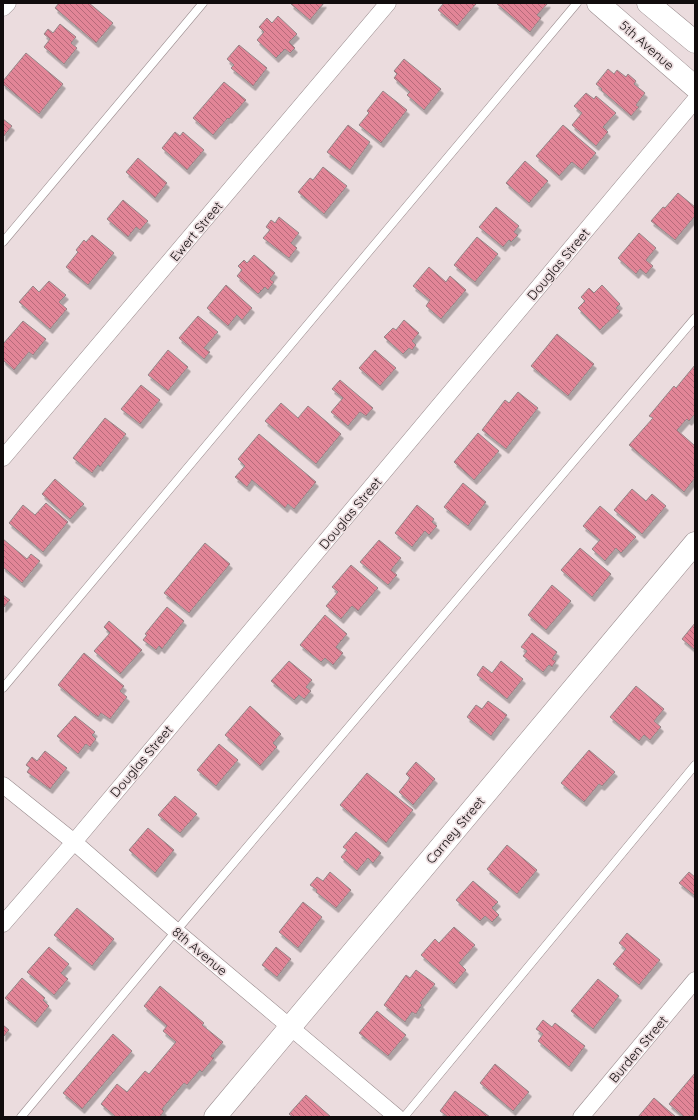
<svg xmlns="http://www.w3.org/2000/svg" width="698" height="1120" viewBox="0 0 698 1120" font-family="Quicksand,sans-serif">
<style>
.building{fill:url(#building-back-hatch);stroke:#958688;filter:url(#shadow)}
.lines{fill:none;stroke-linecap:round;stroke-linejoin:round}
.lane-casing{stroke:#998b8d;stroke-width:9}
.street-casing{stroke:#998b8d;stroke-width:17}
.secondary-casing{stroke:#998b8d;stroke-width:23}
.lane{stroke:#fff;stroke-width:8}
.street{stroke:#fff;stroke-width:16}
.secondary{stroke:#fff;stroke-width:22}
.labels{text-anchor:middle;stroke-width:3.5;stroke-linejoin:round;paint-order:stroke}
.street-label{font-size:13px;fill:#110c0d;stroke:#ebdcde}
</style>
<defs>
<pattern id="building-back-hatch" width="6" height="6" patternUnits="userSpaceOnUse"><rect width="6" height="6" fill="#e28597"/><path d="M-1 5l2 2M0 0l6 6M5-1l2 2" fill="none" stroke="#b66b7a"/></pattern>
<filter id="shadow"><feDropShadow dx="2.5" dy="4.5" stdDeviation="0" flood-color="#0004"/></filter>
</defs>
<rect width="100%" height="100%" fill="#ebdcde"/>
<path class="building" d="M 59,3 L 89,3 L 113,23 L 96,43 L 55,8 Z
M 292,3 L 324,3 L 310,20 L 291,4 Z
M 444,3 L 475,3 L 476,4 L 457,26 L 438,10 Z
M 496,3 L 548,3 L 537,15 L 541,18 L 530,32 Z
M 278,16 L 297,34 L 289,42 L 295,48 L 290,53 L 285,49 L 276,58 L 257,40 L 264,32 L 259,27 L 267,18 L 272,23 Z
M 60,24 L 76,37 L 71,43 L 77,48 L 64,64 L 44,47 L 50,39 L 44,34 L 48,29 L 53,33 Z
M 239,45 L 267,68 L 253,86 L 231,68 L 234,65 L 227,59 Z
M 26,53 L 63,84 L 39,114 L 3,84 L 3,81 Z
M 404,59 L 441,89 L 424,110 L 407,95 L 410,92 L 394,78 L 397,74 L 394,71 Z
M 608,69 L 614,74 L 617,70 L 626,77 L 628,74 L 636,81 L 634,84 L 645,93 L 636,105 L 639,107 L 631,116 L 601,90 L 602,89 L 596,84 Z
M 224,82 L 246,100 L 229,119 L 228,118 L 213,135 L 193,118 Z
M 383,91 L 407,110 L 381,143 L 359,125 L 369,113 L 367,111 Z
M 586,93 L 594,99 L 596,96 L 616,113 L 603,127 L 608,132 L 596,146 L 572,125 L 582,113 L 574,106 Z
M 3,119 L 12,126 L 3,137 Z
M 348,125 L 370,142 L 350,170 L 327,152 Z
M 563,125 L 596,153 L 582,170 L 572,162 L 559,176 L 536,156 Z
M 175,132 L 180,136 L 183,132 L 204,150 L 187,170 L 162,148 Z
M 138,158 L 167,183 L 155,198 L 126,172 Z
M 525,161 L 548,181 L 529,203 L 506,183 Z
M 323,167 L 347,186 L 324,214 L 298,192 L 310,178 L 313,180 Z
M 678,193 L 695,207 L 695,216 L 675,240 L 651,221 L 663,207 L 665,208 Z
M 123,200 L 148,221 L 140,230 L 136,227 L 128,237 L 107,219 Z
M 496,207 L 519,226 L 514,232 L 518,235 L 511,242 L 509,240 L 503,247 L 479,227 Z
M 279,217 L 299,233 L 291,243 L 297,248 L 289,258 L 263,238 L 270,230 L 266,227 L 271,220 L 275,223 Z
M 639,233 L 656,248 L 646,260 L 653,266 L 646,274 L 640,269 L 636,274 L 618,258 Z
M 92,235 L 114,253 L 88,285 L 66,267 L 78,252 L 76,250 L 84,240 L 86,242 Z
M 477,237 L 498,254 L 475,282 L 454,265 Z
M 254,255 L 275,273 L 270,279 L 274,282 L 268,290 L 265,287 L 258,294 L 237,276 L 242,270 L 238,266 L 244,260 L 247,263 Z
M 429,267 L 446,282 L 450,276 L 466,290 L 441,319 L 426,306 L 430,300 L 413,286 Z
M 49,281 L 66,295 L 59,302 L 67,309 L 50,329 L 19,302 L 33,286 L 39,292 Z
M 226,285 L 252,308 L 242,320 L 237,315 L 228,326 L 207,308 Z
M 602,285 L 620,304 L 616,308 L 620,311 L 600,330 L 578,308 L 585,301 L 581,297 L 589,288 L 594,293 Z
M 198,316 L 218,332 L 204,348 L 210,352 L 204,359 L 179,338 Z
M 404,320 L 419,333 L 412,341 L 416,345 L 412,350 L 409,348 L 403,354 L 384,337 L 393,328 L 396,330 Z
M 23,321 L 46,339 L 33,355 L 29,352 L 14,370 L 3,360 L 3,344 Z
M 557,334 L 594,364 L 568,396 L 531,366 Z
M 168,350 L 188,367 L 168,391 L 148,375 Z
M 375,350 L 396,368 L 380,386 L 359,368 Z
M 695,365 L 695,414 L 689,421 L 687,419 L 677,430 L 695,446 L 695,478 L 684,492 L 629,445 L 653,418 L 649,416 L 674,386 L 676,388 Z
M 340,380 L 373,408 L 366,416 L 360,412 L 348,426 L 331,412 L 343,398 L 332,389 Z
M 141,385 L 160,400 L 140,424 L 121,409 Z
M 518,392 L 538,408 L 506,449 L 482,430 L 505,400 L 509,403 Z
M 281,403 L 298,418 L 308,406 L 341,434 L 316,464 L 265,421 Z
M 105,418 L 126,434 L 100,467 L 98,465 L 92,473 L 73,458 Z
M 478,433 L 499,451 L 474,480 L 454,462 Z
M 259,434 L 316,482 L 294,509 L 288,504 L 285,508 L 252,480 L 247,487 L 235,477 L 245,466 L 238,459 Z
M 55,479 L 84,504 L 70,519 L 42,494 Z
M 463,483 L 486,502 L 468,526 L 444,507 Z
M 632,489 L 646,501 L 652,494 L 666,506 L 642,534 L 614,510 Z
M 46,503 L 68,522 L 43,552 L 9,523 L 23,505 L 35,515 Z
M 417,505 L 434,519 L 432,522 L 437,526 L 429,535 L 425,531 L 412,547 L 395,533 Z
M 600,506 L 636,537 L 621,553 L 616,548 L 605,561 L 592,549 L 600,540 L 583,526 Z
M 3,539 L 27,559 L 31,554 L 40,561 L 22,583 L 3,567 Z
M 379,540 L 401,558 L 391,570 L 397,575 L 388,585 L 360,562 Z
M 205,543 L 230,564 L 189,613 L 164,593 Z
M 580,548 L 611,574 L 592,597 L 561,570 Z
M 351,565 L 378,588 L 358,611 L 352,606 L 341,619 L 326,606 L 338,592 L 332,587 Z
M 552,585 L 571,601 L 546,630 L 528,615 Z
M 3,595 L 10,600 L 3,608 Z
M 167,607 L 184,621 L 162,649 L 159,646 L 156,650 L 143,640 L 147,635 L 145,634 Z
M 325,615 L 347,634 L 336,647 L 343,653 L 333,665 L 325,658 L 321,662 L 300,645 Z
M 109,621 L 142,650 L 120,674 L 94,651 L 110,633 L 104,627 Z
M 695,623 L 695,650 L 682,639 Z
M 532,633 L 557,652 L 552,659 L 556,661 L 552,667 L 549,665 L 543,672 L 523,656 L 527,651 L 521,647 Z
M 84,653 L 124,686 L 120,691 L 127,697 L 110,719 L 101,713 L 98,717 L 92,713 L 58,685 Z
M 289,661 L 312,680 L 306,687 L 311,691 L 304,699 L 299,695 L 294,700 L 271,681 Z
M 501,661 L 523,679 L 507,699 L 477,675 L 483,666 L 492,673 Z
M 636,686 L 664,709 L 654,721 L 661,727 L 650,740 L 644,735 L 639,741 L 610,717 Z
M 488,701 L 507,715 L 491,736 L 467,717 L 476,705 L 482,709 Z
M 250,706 L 281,734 L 273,743 L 277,747 L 260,766 L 225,735 Z
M 75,716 L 95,732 L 92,735 L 96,739 L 90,747 L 86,744 L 78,754 L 57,736 Z
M 219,744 L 238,760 L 216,786 L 197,770 Z
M 589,750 L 615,772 L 602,786 L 599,784 L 584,802 L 561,783 Z
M 45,751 L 67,768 L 50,789 L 27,772 L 30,768 L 26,765 L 32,757 L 37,761 Z
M 416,762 L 435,779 L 413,805 L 399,792 L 410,778 L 406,774 Z
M 367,773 L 413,810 L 386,843 L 340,805 Z
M 175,796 L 197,814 L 180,833 L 158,815 Z
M 148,828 L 174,850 L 155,873 L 129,850 Z
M 356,832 L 381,853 L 373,863 L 368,858 L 357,871 L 341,857 L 347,850 L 343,847 Z
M 507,845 L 537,870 L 517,894 L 487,869 Z
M 330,872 L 351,890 L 336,908 L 316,892 L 317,890 L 310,885 L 317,877 L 323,881 Z
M 689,872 L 695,877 L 695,896 L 679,883 Z
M 473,881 L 498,902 L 492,908 L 499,915 L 492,922 L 485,916 L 480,921 L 456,900 Z
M 303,902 L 322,917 L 298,948 L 279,932 Z
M 77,908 L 114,939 L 92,966 L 54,935 Z
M 454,927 L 475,945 L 459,963 L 466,970 L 454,984 L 421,955 L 435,939 L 439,943 Z
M 627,933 L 660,960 L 639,985 L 613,964 L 626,949 L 619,943 Z
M 49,947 L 69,964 L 61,973 L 68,979 L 54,995 L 27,972 Z
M 276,947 L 291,959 L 277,977 L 262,965 Z
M 416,970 L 435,984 L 420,1003 L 422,1005 L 416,1014 L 412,1012 L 405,1022 L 384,1005 L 406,975 L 410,978 Z
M 22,978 L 45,998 L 43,1000 L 49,1006 L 35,1023 L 5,998 Z
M 598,979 L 619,996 L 593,1029 L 571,1011 Z
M 160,986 L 204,1023 L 202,1025 L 223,1042 L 211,1056 L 214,1058 L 202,1072 L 200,1070 L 187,1085 L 184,1083 L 162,1109 L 164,1111 L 160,1117 L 116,1117 L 101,1104 L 117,1084 L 127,1092 L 145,1071 L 149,1074 L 176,1042 L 163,1031 L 167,1026 L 144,1006 Z
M 377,1011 L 406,1035 L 388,1056 L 359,1033 Z
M 543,1020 L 552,1027 L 555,1023 L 585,1046 L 569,1067 L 538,1041 L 543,1034 L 536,1029 Z
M 3,1025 L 9,1030 L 3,1037 Z
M 113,1034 L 132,1051 L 82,1109 L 63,1093 Z
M 495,1064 L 529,1092 L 513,1111 L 480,1083 Z
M 695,1073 L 695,1113 L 692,1117 L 684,1117 L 669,1104 Z
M 455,1091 L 490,1117 L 448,1117 L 440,1111 Z
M 306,1095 L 331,1117 L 293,1117 L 289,1114 Z
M 654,1098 L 676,1117 L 638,1117 Z"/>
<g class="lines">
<defs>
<path id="lane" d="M 3,242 L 203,3
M 3,688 L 577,3
M 21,1117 L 176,931 L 695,318
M 404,1117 L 695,765"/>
<path id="street" d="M 3,8 L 8,3
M 3,458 L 388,3
M 3,785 L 74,842 L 176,931 L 397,1117
M 3,924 L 74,842 L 695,100
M 581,1117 L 695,980"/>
<path id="secondary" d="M 598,3 L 695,87
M 648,3 L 695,42
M 215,1117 L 695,543"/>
</defs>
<use href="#lane" class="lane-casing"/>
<use href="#street" class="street-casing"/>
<use href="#secondary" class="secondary-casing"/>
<use href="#lane" class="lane"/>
<use href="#street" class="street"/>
<use href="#secondary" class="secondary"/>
</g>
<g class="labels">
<g class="street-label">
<text transform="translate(647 45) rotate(41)" y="5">5th Avenue</text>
<text transform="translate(196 231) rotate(-50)" y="5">Ewert Street</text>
<text transform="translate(558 264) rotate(-50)" y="5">Douglas Street</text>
<text transform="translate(350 513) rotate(-50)" y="5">Douglas Street</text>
<text transform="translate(141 761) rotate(-50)" y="5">Douglas Street</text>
<text transform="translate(455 830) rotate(-50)" y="5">Carney Street</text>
<text transform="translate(200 951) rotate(40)" y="5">8th Avenue</text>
<text transform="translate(638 1049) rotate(-50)" y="5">Burden Street</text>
</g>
</g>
<rect width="698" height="1120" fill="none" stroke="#110c0d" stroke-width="8"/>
</svg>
